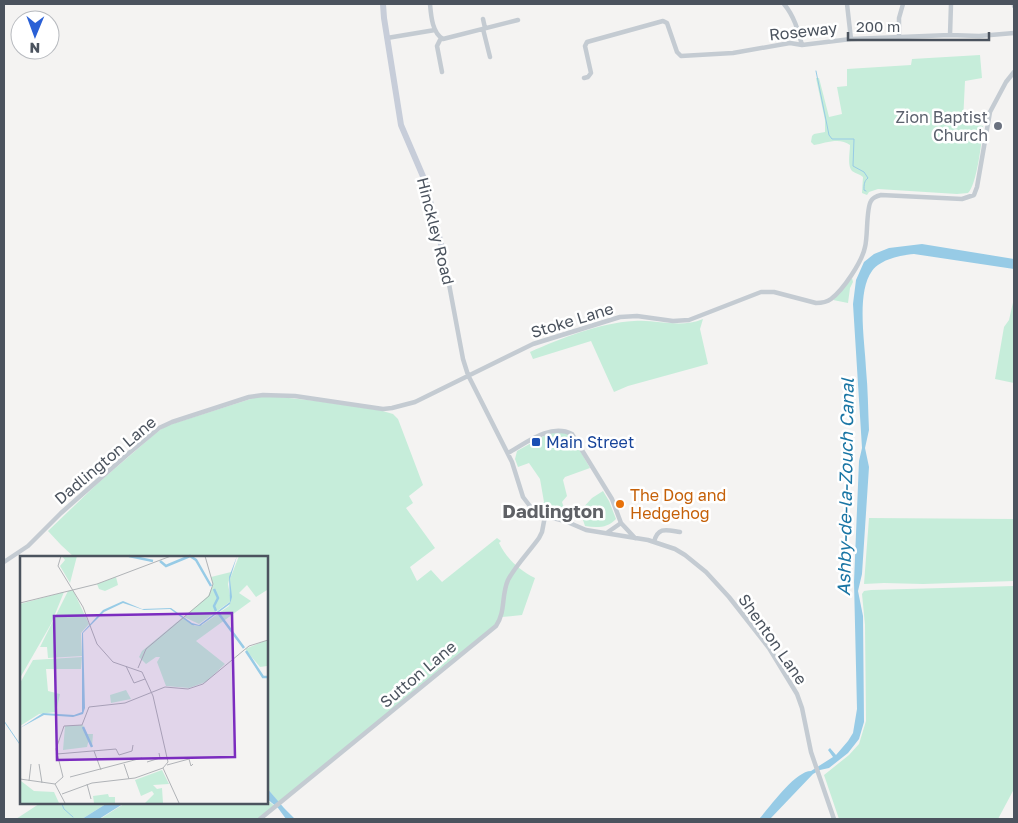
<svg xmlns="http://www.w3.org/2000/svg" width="1018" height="823" viewBox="0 0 1018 823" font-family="'Golos Text',sans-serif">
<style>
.green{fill:#c6edda}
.water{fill:#97cbe6}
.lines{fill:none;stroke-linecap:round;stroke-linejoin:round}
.stream{stroke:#97cbe6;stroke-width:1}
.street{stroke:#c4cbd2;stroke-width:4.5}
.secondary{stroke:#c7cdd9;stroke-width:6}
.worship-dot{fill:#6b7280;stroke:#fff;stroke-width:2}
.transit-dot{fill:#1a4fb4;stroke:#fff;stroke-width:2}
.food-dot{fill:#e8710a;stroke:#fff;stroke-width:2}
.labels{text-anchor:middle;stroke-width:5;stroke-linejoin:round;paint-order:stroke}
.street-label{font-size:16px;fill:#4b535e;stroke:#fff}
.worship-label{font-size:16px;fill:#5b616d;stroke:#fff;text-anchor:end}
.transit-label{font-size:16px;fill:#164399;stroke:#fff;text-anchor:start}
.food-label{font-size:16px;fill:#c56008;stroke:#fff;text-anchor:start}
.water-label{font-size:18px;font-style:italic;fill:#1975a4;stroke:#fff}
.quarter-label{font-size:19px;font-weight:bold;fill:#5f6166;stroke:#fff}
.inset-river{fill:none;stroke:#97cbe6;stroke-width:2.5}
.inset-road{fill:none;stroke:#b0b3b7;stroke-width:1}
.view{fill:#7b2cbf;fill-opacity:0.15;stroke:#7b2cbf;stroke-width:2.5}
.inset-edge{fill:none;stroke:#4b535e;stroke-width:2.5}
</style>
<rect width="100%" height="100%" fill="#f4f3f2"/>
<path class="green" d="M 980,55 L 982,78 L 965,81 L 963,122 L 983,126 C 982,140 977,184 968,193 L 957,194 L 878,189 L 869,192 L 867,195 L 862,193 L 863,177 C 860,174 856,174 852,171 C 847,166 850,152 850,145 C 840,137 825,143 814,145 L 811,142 L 812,136 L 814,134 L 825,132 L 825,120 L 816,78 L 819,78 L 829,117 L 842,114 L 837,87 L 847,86 L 847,69 L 911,65 L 912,59 Z
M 852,278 L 853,282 L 850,288 L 848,303 L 833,300 Z
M 1014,298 L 1014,383 L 995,379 L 1004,327 L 1009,320 Z
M 703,319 L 700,329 L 708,364 L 628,386 L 614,392 L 591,341 L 533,359 L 530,352 C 562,338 599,323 634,321 C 658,319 679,329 703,319 Z
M 257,397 L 279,397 L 317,401 L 379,410 L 393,414 L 398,419 L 423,485 L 409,496 L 413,503 L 406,508 L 435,548 L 410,567 L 417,581 L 431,570 L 442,582 L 497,538 L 501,541 L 499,543 C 507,559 519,570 535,578 L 522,615 L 502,617 L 496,626 L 280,804 L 266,787 L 266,557 L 74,557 L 61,545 L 48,531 L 97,484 L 156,433 L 166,426 Z
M 558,431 L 571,435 L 590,468 L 565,477 L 563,480 L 567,496 L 562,502 L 565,511 L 562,516 L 539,508 L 544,502 L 540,479 L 529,463 L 518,467 L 515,459 L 517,451 L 549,433 Z
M 603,491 L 609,501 L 616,519 C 608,528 597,528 585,526 L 580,511 L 592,498 Z
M 869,518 L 1014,519 L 1014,581 L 923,584 L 884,583 L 864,584 Z
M 1014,586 L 1014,789 L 998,819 L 839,819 L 824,775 L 849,755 L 859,744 L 866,721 L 865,625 L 862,594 L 864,591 L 871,590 Z
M 266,799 L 276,807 L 260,819 L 100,819 L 127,802 L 266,802 Z
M 42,802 L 109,802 L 82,819 L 16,819 Z"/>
<path class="water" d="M 922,244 L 1014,259 L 1014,269 L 914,254 C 901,255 881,259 872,271 C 856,293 865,342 866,369 C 868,389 868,410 869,430 L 865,448 L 869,467 L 862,574 L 858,591 L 863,616 L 864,722 L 859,739 L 848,753 L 829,768 L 820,770 L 813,774 L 770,819 L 759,819 C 770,807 795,771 811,771 L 833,757 L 828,750 L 830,748 L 836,755 L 848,741 L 853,733 L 857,709 L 854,582 L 859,461 L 862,448 L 853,304 L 856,280 L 864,262 L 874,254 L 889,248 Z
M 266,787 L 284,808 L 295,819 L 286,819 L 278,808 L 266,798 Z
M 109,802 L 126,802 L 99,819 L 82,819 Z"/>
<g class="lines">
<path class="stream" d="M 816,71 L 829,135 L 832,139 L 854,139 L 853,166 L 864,172 L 868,178 C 864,181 864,185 864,190 L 866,191
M 4,721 L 21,746
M 61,802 L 64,809 L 73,817"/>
<path class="street" d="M 430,4 C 431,15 432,33 443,39 L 518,20
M 784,4 C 794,16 798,30 802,45
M 847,4 L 851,39
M 1014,4 L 1014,6
M 483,19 L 485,28
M 483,29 L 490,57
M 950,35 L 951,4
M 899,37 L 899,18 L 903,4
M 387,38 L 435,30
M 441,38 L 437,46 L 442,72
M 584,78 L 588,77 L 591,73 L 585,46 L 587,42 L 663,21 L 667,23 L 677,52 L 681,56 L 733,53 L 790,43 L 802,45 L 851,39 L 950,35 L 979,36 L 1014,33
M 443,252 L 463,359 L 468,375 L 512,462 L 523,497 L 533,510 L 545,516 L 565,521 L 586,530 L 648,540 L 675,549 L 685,555 L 706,572 L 729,597 L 769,648 L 797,694 L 802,708 L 811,752 L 834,819
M 508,453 C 526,443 550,423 572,434 L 612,499 L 621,523 L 608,532
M 621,523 L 635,538
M 654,542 C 658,526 667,530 680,532
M 4,562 L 28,546 L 61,513 L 129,453 L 159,428 L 172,422 L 249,397 L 263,395 L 295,396 L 383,409 L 392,408 L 415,402 L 533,344 L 620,317 L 637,316 L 673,321 L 689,320 L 761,292 L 774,292 L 816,303 C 822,303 827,302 831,299 C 843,290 862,262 865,247 C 868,237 866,208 871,201 C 873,197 877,196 881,195 L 962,199 L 974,195 L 977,187 L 990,112 L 1006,82 L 1014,72
M 260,819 L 496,626 C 506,611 501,596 508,580 C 516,565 529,552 539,538 L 542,532 L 545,516"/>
<path class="secondary" d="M 383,4 L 384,18 L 401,125 L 425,181 L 443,252"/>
</g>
<circle class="worship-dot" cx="998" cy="126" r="5"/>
<rect class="transit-dot" x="531" y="437" width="10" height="10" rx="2.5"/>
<circle class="food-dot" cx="620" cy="504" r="5"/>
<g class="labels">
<g class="street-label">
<text transform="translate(803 31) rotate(-6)" y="6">Roseway</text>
<text transform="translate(436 231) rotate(76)" y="6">Hinckley Road</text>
<text transform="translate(572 320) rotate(-17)" y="6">Stoke Lane</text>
<text transform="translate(105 460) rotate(-40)" y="6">Dadlington Lane</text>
<text transform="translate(773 639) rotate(55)" y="6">Shenton Lane</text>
<text transform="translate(418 674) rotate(-40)" y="6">Sutton Lane</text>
</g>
<g class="worship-label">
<text x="988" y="123">Zion Baptist<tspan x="988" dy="18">Church</tspan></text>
</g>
<g class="transit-label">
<text x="546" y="448">Main Street</text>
</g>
<g class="food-label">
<text x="630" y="501">The Dog and<tspan x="630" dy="18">Hedgehog</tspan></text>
</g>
<g class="water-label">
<text transform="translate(846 487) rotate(-89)" y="6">Ashby-de-la-Zouch Canal</text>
</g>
<g class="quarter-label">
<text x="553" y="518">Dadlington</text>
</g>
</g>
<g transform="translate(20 556)">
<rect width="248" height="248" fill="#f4f3f2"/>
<path d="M 42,0 L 57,0 L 50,27 L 40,10 L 45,4 ZM 219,0 L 247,0 L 247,34 L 236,41 L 227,29 L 219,37 L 231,45 L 176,85 L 205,108 L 186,126 L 169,132 L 146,130 L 137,106 L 140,101 L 136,101 L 126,108 L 119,101 L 122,95 L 163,61 L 175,70 L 182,69 L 209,50 L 211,45 L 179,68 L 164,61 L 188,40 L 193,29 L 191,21 L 211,16 L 208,28 L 211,45 L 210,23 ZM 96,21 L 98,29 L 85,35 L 79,33 L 77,28 ZM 53,34 L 69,68 L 61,77 L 62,100 L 28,102 L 27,91 L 20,91 L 48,35 ZM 44,36 L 31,68 L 0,122 L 0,48 ZM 247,84 L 247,110 L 240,111 L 225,93 ZM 62,101 L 61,113 L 26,113 L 28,135 L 40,138 L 36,156 L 19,158 L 0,170 L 0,127 L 13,104 ZM 106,134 L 111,143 L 121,141 L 91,147 L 90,139 ZM 63,169 L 66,178 L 73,178 L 72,190 L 69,183 L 67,191 L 43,194 L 45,170 ZM 142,214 L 149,228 L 133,229 L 137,233 L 142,232 L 143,247 L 125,247 L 134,238 L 132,235 L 121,240 L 115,224 ZM 1,225 L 14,235 L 34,236 L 39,247 L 0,247 ZM 88,238 L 89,241 L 95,241 L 95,247 L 74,247 L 73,240 Z" fill="#c6edda"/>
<path d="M 217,0 L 210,23 L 212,41 L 210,48 L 180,70 L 172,69 L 150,53 L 124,54 L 103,47 L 84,56 L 63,77 L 65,152 L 63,158 L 53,161 L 24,159 L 0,172 L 23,157 L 54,159 L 62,156 L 62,77 L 83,54 L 103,45 L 122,53 L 151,52 L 172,67 L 179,69 L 210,46 L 209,21 Z" fill="#97cbe6"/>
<path class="inset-river" d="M 109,0 L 133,5M 140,5 L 146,10 L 170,0 L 176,4 L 191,30M 194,33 L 198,42 L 194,50 L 196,55M 199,58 L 224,92M 226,95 L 243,121 L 248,121M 63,171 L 72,191"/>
<path class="inset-road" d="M 41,0 L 38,10 L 63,51 L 77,88 L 93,106 L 122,116 L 133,140 L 148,206 L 143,212 L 115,222 L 72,227 L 42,238M 0,47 L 77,28 L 151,0M 106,110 L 114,127 L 125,123M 118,112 L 126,93 L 189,40 L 193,28 L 185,0M 74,195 L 81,214M 37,198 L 96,193 L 99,199 L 112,195 L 113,189M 127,206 L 140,202 L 139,197M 19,208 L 22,227M 104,208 L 109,223M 147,209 L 169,203 L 171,210 L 173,208M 143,212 L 159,247M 50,221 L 122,202M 0,223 L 35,228M 9,225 L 11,208M 35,228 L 43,221 L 36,193 L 44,170 L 62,169 L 69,151 L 105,147 L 145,131 L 168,133 L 183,128 L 229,90 L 248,84M 35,228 L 45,247M 67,228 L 71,243"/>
<path class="view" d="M 212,57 L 215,201 L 37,204 L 34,60 Z"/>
<rect width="248" height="248" class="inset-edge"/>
</g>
<rect width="1018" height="823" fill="none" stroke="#4b535e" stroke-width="10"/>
<g transform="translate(35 35) rotate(181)"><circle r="24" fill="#ffffff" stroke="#b7babf"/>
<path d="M0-4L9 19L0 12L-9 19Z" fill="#2a60d6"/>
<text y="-8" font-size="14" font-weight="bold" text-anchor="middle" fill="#4b535e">N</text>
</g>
<path d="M848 32v8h141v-8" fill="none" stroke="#4b535e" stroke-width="2.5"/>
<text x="856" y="32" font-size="15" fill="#4b535e" stroke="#ffffff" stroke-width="4" paint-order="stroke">200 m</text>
</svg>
